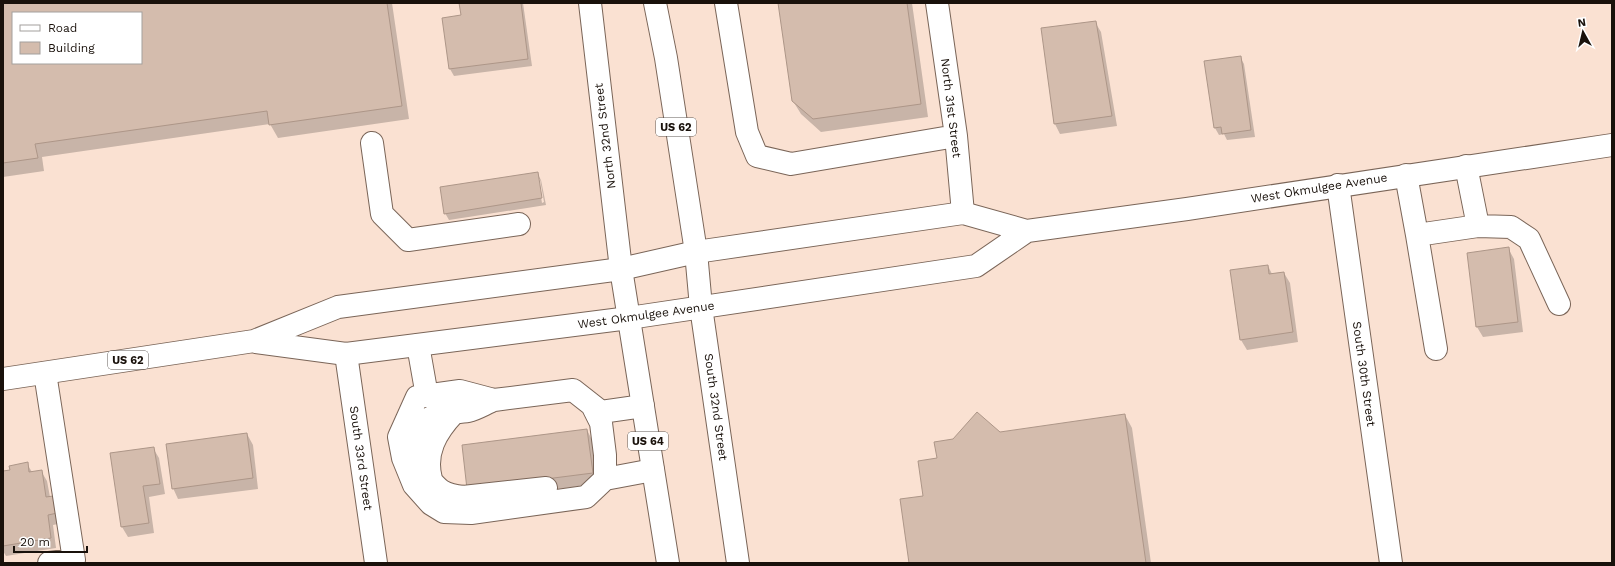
<svg xmlns="http://www.w3.org/2000/svg" width="1615" height="566" viewBox="0 0 1615 566" font-family="'Work Sans',sans-serif">
<style>
.shadow{fill:#0003;fill-rule:evenodd}
.building{fill:#d4bcad;stroke:#ad9688;fill-rule:evenodd}
.lines{fill:none;stroke-linecap:round;stroke-linejoin:round}
.minor-casing{stroke:#7a6558;stroke-width:24}
.major-casing{stroke:#7a6558;stroke-width:24}
.highway-casing{stroke:#7a6558;stroke-width:24}
.minor{stroke:#fff;stroke-width:22}
.major{stroke:#fff;stroke-width:22}
.highway{stroke:#fff;stroke-width:22}
.labels{text-anchor:middle;stroke-width:3.5;stroke-linejoin:round;paint-order:stroke}
.shield{fill:#fff;stroke:#5e5854;stroke-width:1}
.shield-label{font-size:11px;font-weight:bold;fill:#19110b}
.street-label{font-size:12px;fill:#19110b;stroke:#fff}
</style>
<rect width="100%" height="100%" fill="#fae1d2"/>
<path class="shadow" d="M 3,3 L 392,3 L 409,119 L 278,138 L 270,124 L 42,157 L 44,171 L 3,177 ZM 13,13 L 141,13 L 141,63 L 13,63 Z
M 460,3 L 523,3 L 532,66 L 454,76 L 450,69 L 462,16 Z
M 779,3 L 912,3 L 928,117 L 821,132 L 801,114 L 793,101 Z
M 1095,22 L 1101,32 L 1117,126 L 1060,134 L 1055,124 Z
M 1240,57 L 1244,64 L 1255,137 L 1227,140 L 1224,134 L 1219,135 L 1215,128 L 1206,62 Z
M 537,173 L 541,180 L 546,205 L 449,220 L 445,213 ZM 538,179 L 540,179 L 544,202 L 542,203 Z
M 1508,248 L 1514,259 L 1523,332 L 1483,337 L 1477,327 Z
M 1268,266 L 1272,274 L 1284,273 L 1290,283 L 1298,342 L 1247,350 L 1241,340 Z
M 1125,415 L 1132,428 L 1151,563 L 910,563 L 924,497 L 938,459 L 1000,433 Z
M 587,430 L 592,440 L 598,484 L 474,499 Z
M 247,434 L 253,445 L 258,489 L 178,499 L 173,488 Z
M 153,448 L 159,458 L 165,494 L 149,497 L 154,533 L 128,537 L 122,527 Z
M 27,464 L 32,472 L 41,471 L 47,481 L 50,497 L 68,522 L 53,525 L 56,548 L 6,556 L 3,551 L 3,472 L 11,471 Z"/>
<path class="building" d="M 3,3 L 387,3 L 402,106 L 269,125 L 267,111 L 35,144 L 38,158 L 3,163 ZM 13,13 L 141,13 L 141,63 L 13,63 Z
M 459,3 L 521,3 L 528,59 L 449,69 L 442,18 L 461,15 Z
M 778,3 L 907,3 L 921,104 L 813,119 L 792,101 Z
M 1096,21 L 1112,116 L 1054,124 L 1041,28 Z
M 1241,56 L 1251,130 L 1222,134 L 1221,127 L 1214,128 L 1204,61 Z
M 538,172 L 542,198 L 444,214 L 440,187 Z
M 1509,247 L 1518,322 L 1476,327 L 1467,253 Z
M 1268,265 L 1269,274 L 1284,272 L 1293,332 L 1240,340 L 1230,270 Z
M 977,412 L 1000,432 L 1125,414 L 1146,563 L 909,563 L 900,499 L 923,496 L 918,461 L 937,458 L 934,442 L 953,439 Z
M 587,429 L 593,473 L 467,489 L 462,445 Z
M 247,433 L 253,478 L 172,489 L 166,444 Z
M 154,447 L 160,484 L 143,486 L 149,523 L 121,527 L 110,453 Z
M 28,462 L 29,472 L 42,470 L 46,497 L 60,495 L 62,512 L 48,515 L 51,538 L 3,546 L 3,471 L 10,470 L 9,466 Z"/>
<g class="lines">
<defs>
<path id="minor" d="M 726,3 L 747,132 L 757,156 L 791,164 L 956,136
M 937,3 L 956,136 L 963,213
M 372,143 L 382,214 L 408,240 L 519,224
M 1406,175 L 1417,235 L 1478,226 L 1466,166
M 1338,185 L 1391,563
M 1478,226 L 1511,227 L 1529,239 L 1559,304
M 1417,235 L 1436,349
M 418,345 L 427,396
M 346,354 L 376,563
M 45,373 L 74,560 L 49,563
M 494,400 C 486,403 477,409 468,411 C 458,413 447,411 437,415 C 410,424 407,450 424,472 C 438,489 440,494 463,497 L 546,488
M 592,405 L 601,423 L 605,455 L 605,479
M 643,406 L 601,412 L 573,390 L 494,400 L 460,391 L 417,397 L 399,437 L 403,458 L 414,485 L 431,504 L 444,512 L 471,513 L 586,497 L 605,479 L 653,470
M 431,479 C 424,453 436,432 454,413"/>
<path id="major" d="M 256,342 L 346,354 L 629,318 L 976,266 L 1027,231
M 3,379 L 254,341 L 338,307 L 621,269 L 696,252 L 963,213 L 1027,231 L 1187,209 L 1612,145"/>
<path id="highway" d="M 590,3 L 621,269 L 668,563
M 655,3 L 666,58 L 696,252 L 701,307 L 738,563"/>
</defs>
<use href="#minor" class="minor-casing"/>
<use href="#major" class="major-casing"/>
<use href="#highway" class="highway-casing"/>
<use href="#minor" class="minor"/>
<use href="#major" class="major"/>
<use href="#highway" class="highway"/>
</g>
<g class="labels">
<g class="shield">
<rect x="656" y="118" width="40" height="18" rx="3"/>
<rect x="108" y="351" width="40" height="18" rx="3"/>
<rect x="628" y="432" width="40" height="18" rx="3"/>
</g>
<g class="shield-label">
<text x="676" y="131">US 62</text>
<text x="128" y="364">US 62</text>
<text x="648" y="445">US 64</text>
</g>
<g class="street-label">
<text transform="translate(951 108) rotate(83)" y="4">North 31st Street</text>
<text transform="translate(605 136) rotate(-97)" y="4">North 32nd Street</text>
<text transform="translate(1319 188) rotate(-9)" y="4">West Okmulgee Avenue</text>
<text transform="translate(646 315) rotate(-8)" y="4">West Okmulgee Avenue</text>
<text transform="translate(1364 374) rotate(82)" y="4">South 30th Street</text>
<text transform="translate(716 407) rotate(82)" y="4">South 32nd Street</text>
<text transform="translate(361 458) rotate(82)" y="4">South 33rd Street</text>
</g>
</g>
<rect width="1615" height="566" fill="none" stroke="#19110b" stroke-width="8"/>
<rect x="12" y="12" width="130" height="52" fill="#ffffff" stroke="#a3a09d"/>
<rect x="20" y="25" width="20" height="6" fill="#ffffff" stroke="#a3a09d"/>
<text x="48" y="32" font-size="12" fill="#19110b">Road</text>
<rect x="20" y="42" width="20" height="12" fill="#d4bcad" stroke="#a3a09d"/>
<text x="48" y="52" font-size="12" fill="#19110b">Building</text>
<g transform="translate(1583 32) rotate(352)" stroke="#ffffff" stroke-width="3" paint-order="stroke">
<path d="M0-3L7 15L0 10L-7 15Z" fill="#19110b"/>
<text y="-6" font-size="11" font-weight="bold" text-anchor="middle" fill="#19110b">N</text>
</g>
<path d="M14 546v6h73v-6" fill="none" stroke="#19110b" stroke-width="2"/>
<text x="20" y="546" font-size="12" fill="#19110b" stroke="#ffffff" stroke-width="3" paint-order="stroke">20 m</text>
</svg>
